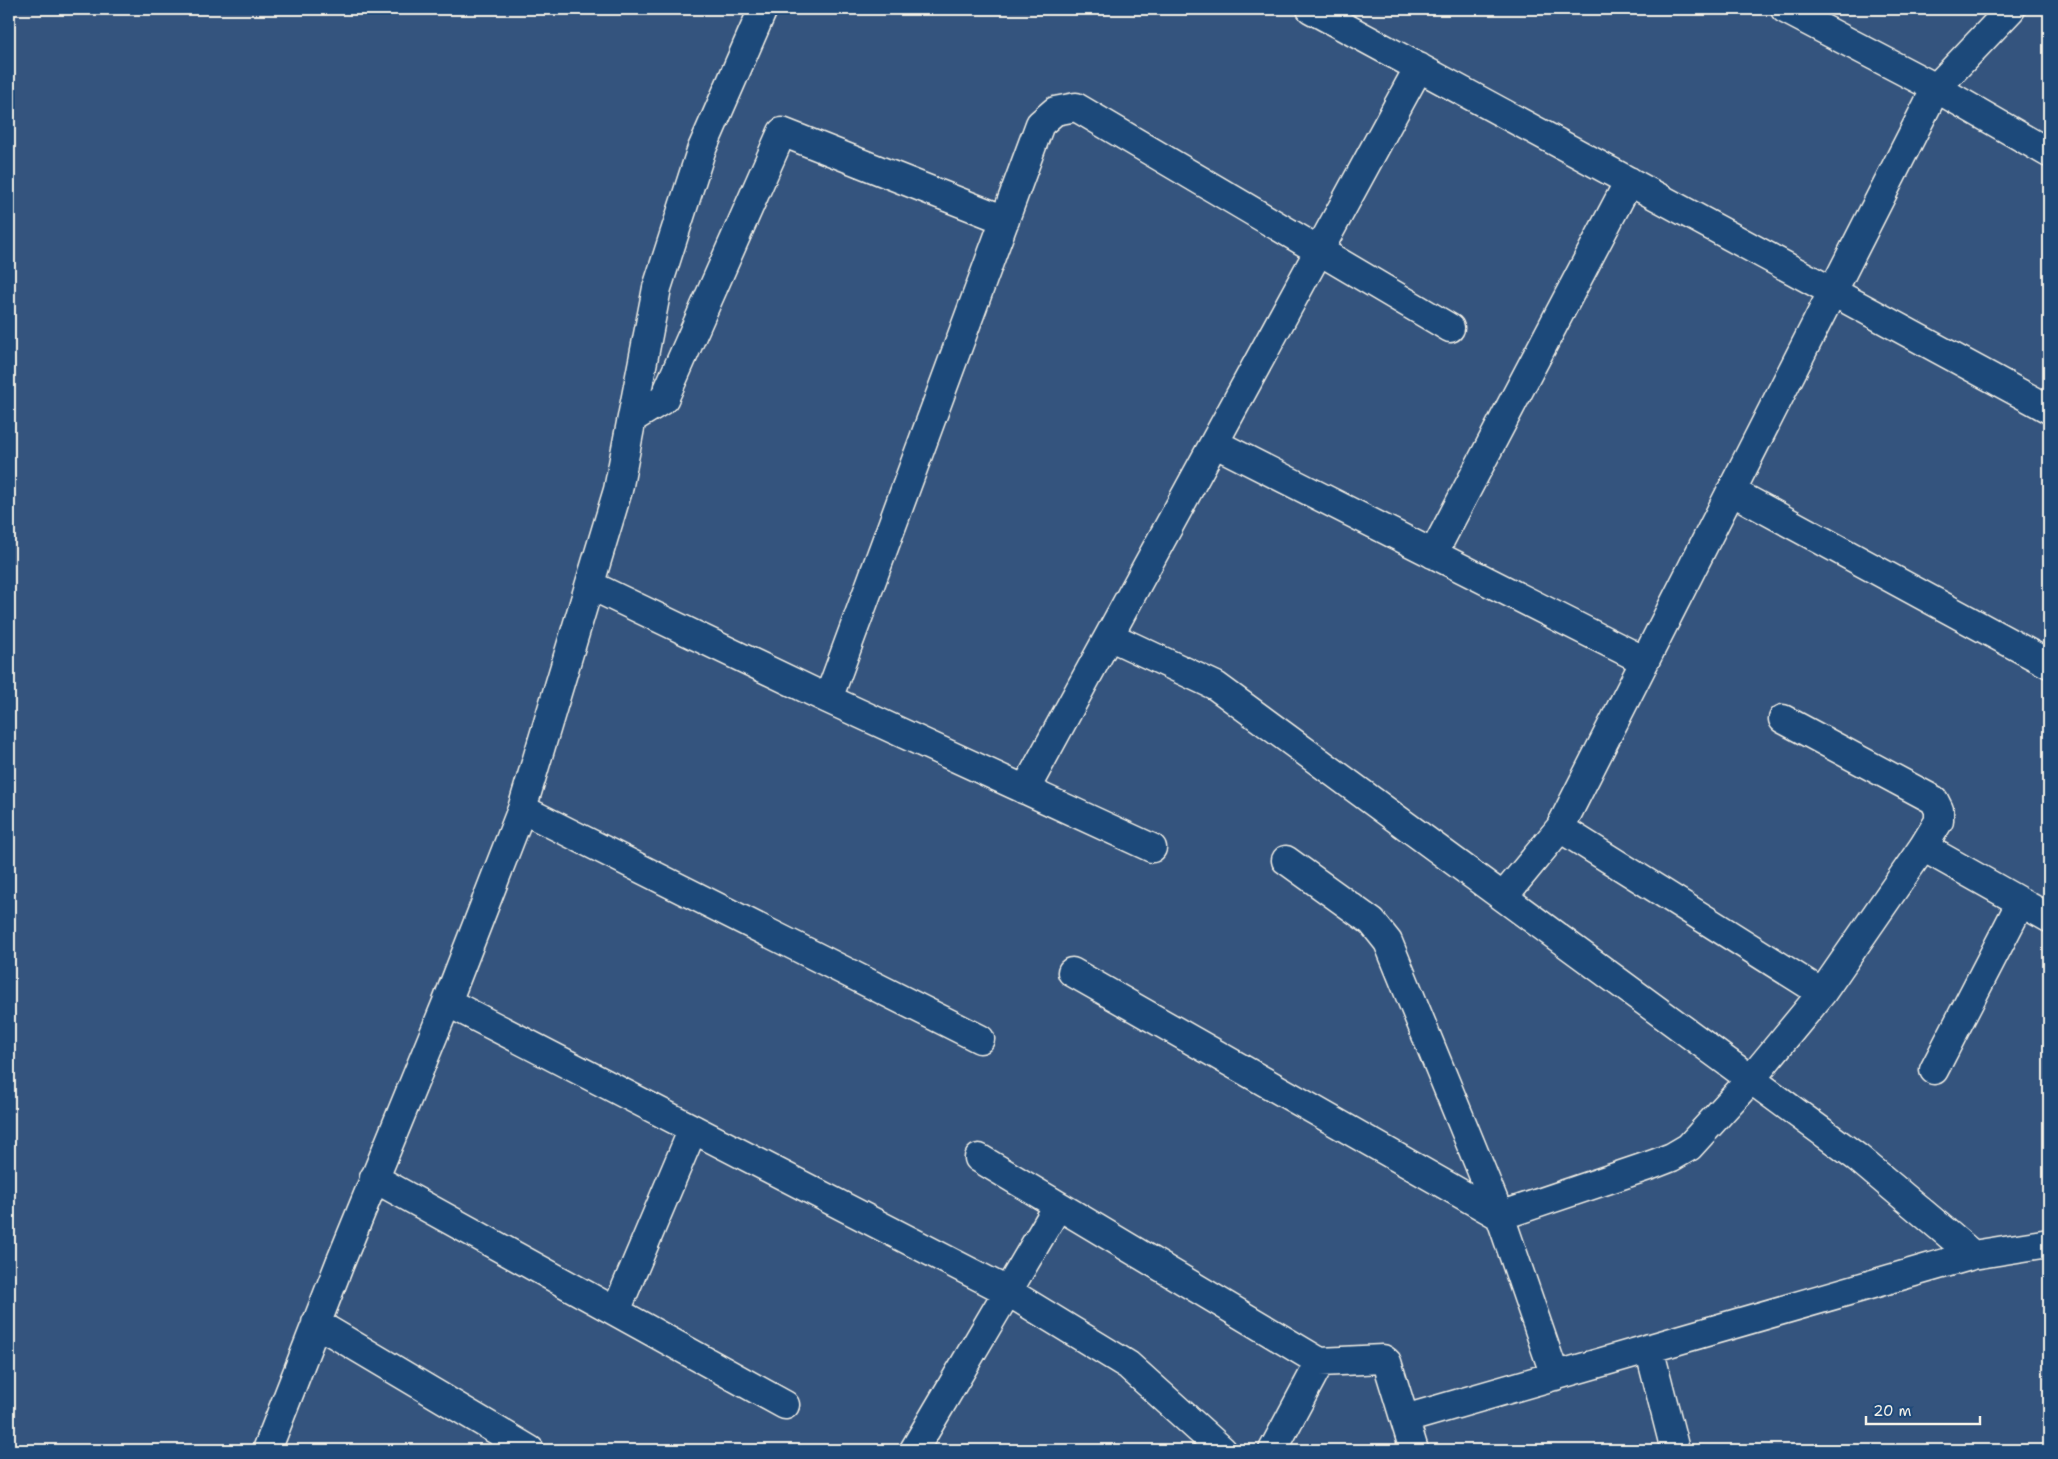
<svg xmlns="http://www.w3.org/2000/svg" width="2058" height="1459" viewBox="0 0 2058 1459" font-family="'Shantell Sans',sans-serif">
<style>
.lines{fill:none;stroke-linecap:round;stroke-linejoin:round}
.minor-casing{stroke:#f4f1e8;stroke-width:31}
.minor{stroke:#1f4a7a;stroke-width:28}
</style>
<rect width="100%" height="100%" fill="#34547e"/>
<filter id="ink" filterUnits="userSpaceOnUse"><feTurbulence type="fractalNoise" baseFrequency=".02" numOctaves="2"/><feDisplacementMap in="SourceGraphic" scale="10" xChannelSelector="R" yChannelSelector="G"/><feConvolveMatrix kernelMatrix="1 2 1 2 8 2 1 2 1" color-interpolation-filters="sRGB"/></filter>
<g filter="url(#ink)">
<g class="lines">
<defs>
<path id="minor" d="M 1311,9 L 2049,409
M 1785,9 L 1936,88 L 2049,153
M 633,418 L 664,399 L 782,132 L 1005,220
M 1214,443 L 1645,661
M 1731,491 L 2049,664
M 1433,554 L 1629,181
M 590,585 L 828,699 L 1152,848
M 1109,636 L 1216,686 L 1858,1158 L 1973,1255
M 828,699 L 1040,124 L 1055,111 L 1076,107 L 1450,328
M 1025,790 L 1419,67
M 522,809 L 980,1039
M 1560,828 L 1822,993
M 1923,847 L 2049,918
M 1286,860 L 1372,922 L 1388,942 L 1500,1216 L 1654,1164 L 1672,1157 L 1689,1147 L 1751,1079 L 1822,993 L 1923,847 L 1939,821 L 1939,810 L 1934,800 L 1783,719
M 1503,897 L 1560,828 L 1936,88 L 2011,9
M 1072,972 L 1500,1216 L 1555,1376
M 447,1002 L 1007,1291 L 1128,1365 L 1222,1450
M 1934,1070 L 2021,902
M 979,1158 L 1320,1362 L 1383,1359 L 1387,1362 L 1414,1450
M 374,1178 L 785,1405
M 616,1311 L 693,1129
M 316,1323 L 530,1450
M 1649,1348 L 1675,1450
M 1405,1419 L 1973,1255 L 2049,1243
M 267,1450 L 340,1263 L 447,1002 L 522,809 L 618,490 L 657,288 L 701,151 L 763,9
M 914,1450 L 1058,1206
M 1273,1450 L 1320,1362"/>
</defs>
<use href="#minor" class="minor-casing"/>
<use href="#minor" class="minor"/>
</g>
</g>
<rect width="2058" height="1459" fill="none" stroke="#1f4a7a" stroke-width="30"/>
<rect x="15" y="15" width="2028" height="1429" fill="none" stroke="#f4f1e8" stroke-width="2" filter="url(#ink)"/>
<path d="M1866 1416v8h114v-8" fill="none" stroke="#f4f1e8" stroke-width="2.5"/>
<text x="1873" y="1416" font-size="15" fill="#f4f1e8" stroke="#1f4a7a" stroke-width="4" paint-order="stroke">20 m</text>
</svg>
